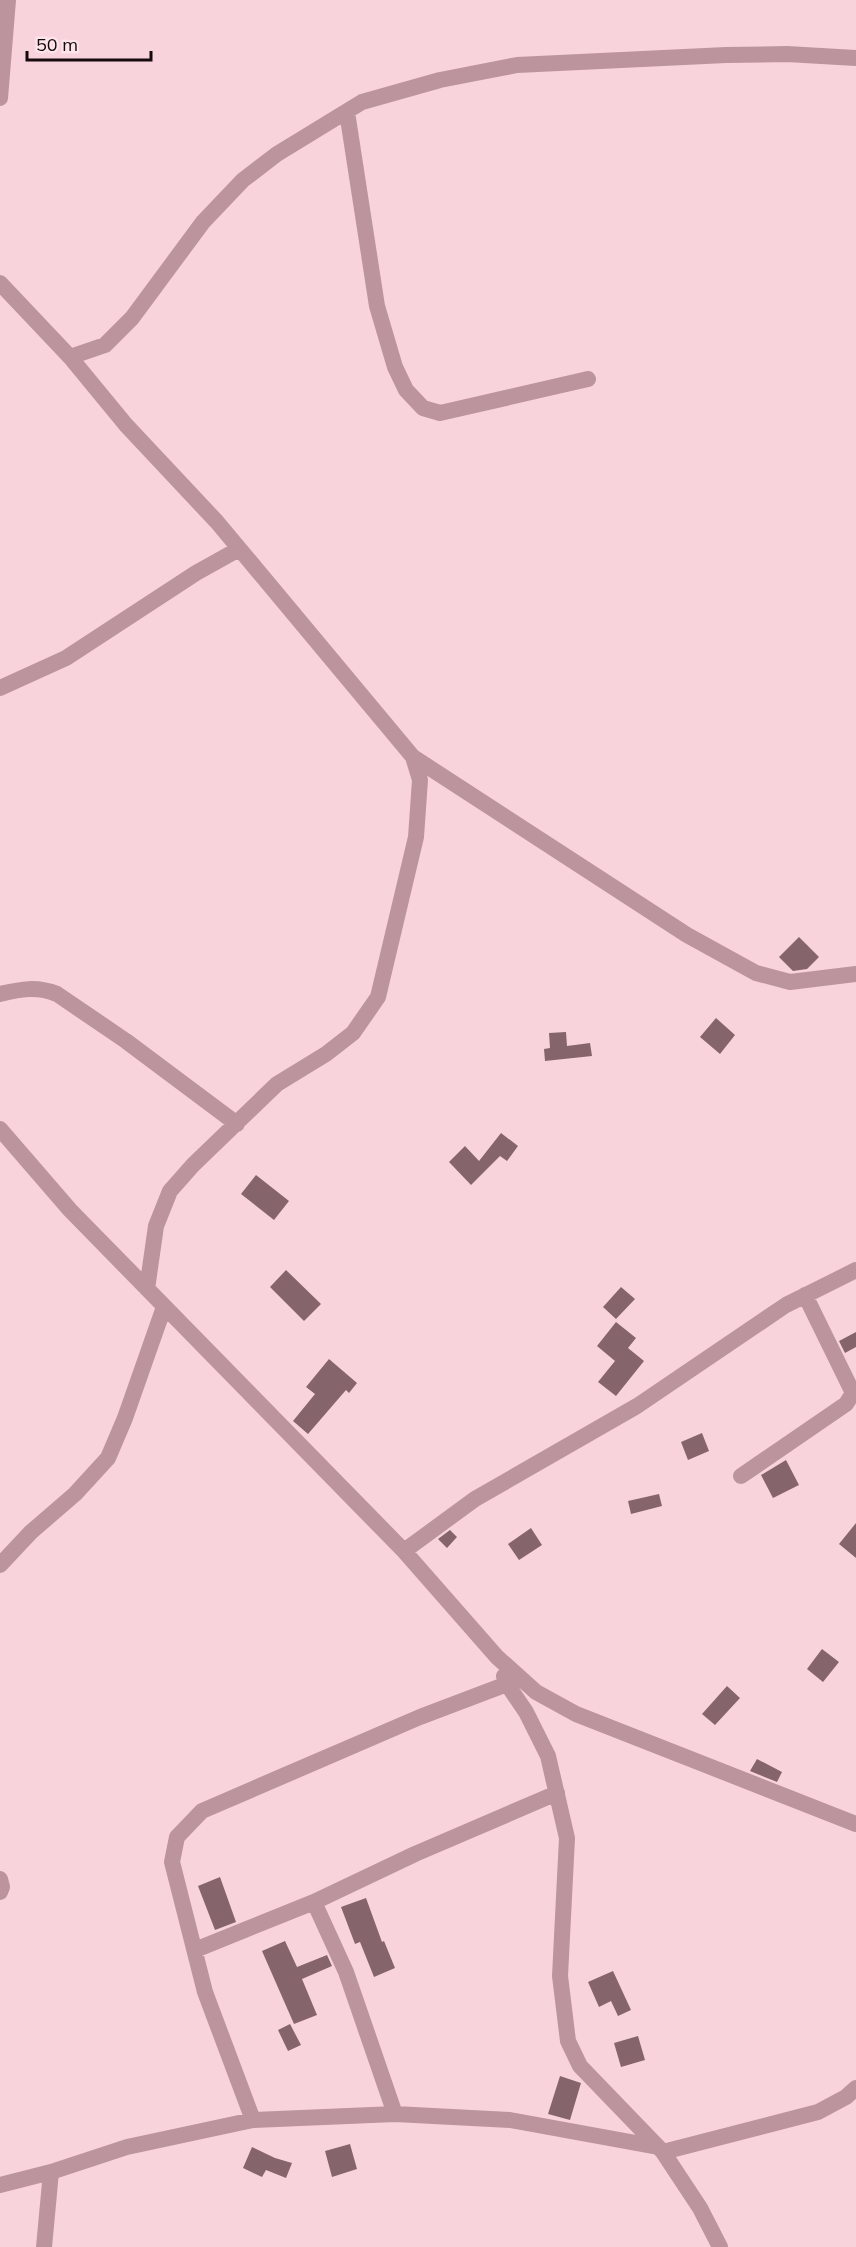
<svg xmlns="http://www.w3.org/2000/svg" width="856" height="2247" viewBox="0 0 856 2247" font-family="Mulish,sans-serif">
<style>
.building{fill:#86646c}
.lines{fill:none;stroke-linecap:round;stroke-linejoin:round}
.minor{stroke:#bb949d;stroke-width:16}
</style>
<rect width="100%" height="100%" fill="#f9d3db"/>
<path class="building" d="M 799,937 L 819,957 L 807,969 L 793,971 L 779,957 Z
M 716,1018 L 735,1035 L 720,1054 L 700,1037 Z
M 566,1032 L 567,1046 L 590,1043 L 592,1056 L 545,1061 L 544,1049 L 550,1048 L 549,1033 Z
M 501,1133 L 518,1146 L 507,1161 L 500,1156 L 471,1185 L 449,1162 L 465,1146 L 479,1161 Z
M 256,1175 L 289,1201 L 274,1220 L 241,1194 Z
M 286,1270 L 321,1304 L 304,1321 L 270,1287 Z
M 621,1287 L 635,1299 L 616,1319 L 603,1307 Z
M 616,1322 L 636,1338 L 628,1348 L 644,1361 L 616,1396 L 598,1382 L 615,1361 L 597,1346 Z
M 856,1332 L 856,1347 L 845,1353 L 839,1341 Z
M 329,1359 L 357,1383 L 349,1393 L 346,1390 L 308,1434 L 293,1421 L 315,1394 L 306,1387 Z
M 702,1433 L 709,1451 L 688,1460 L 681,1442 Z
M 786,1460 L 799,1485 L 773,1498 L 761,1475 Z
M 659,1494 L 662,1506 L 631,1514 L 628,1501 Z
M 856,1523 L 856,1558 L 839,1544 Z
M 531,1528 L 542,1545 L 519,1560 L 508,1544 Z
M 450,1530 L 457,1537 L 447,1548 L 438,1539 Z
M 822,1649 L 839,1662 L 823,1682 L 807,1669 Z
M 727,1686 L 740,1698 L 715,1725 L 702,1714 Z
M 757,1759 L 782,1772 L 777,1782 L 750,1771 Z
M 220,1877 L 236,1922 L 215,1930 L 198,1886 Z
M 366,1898 L 382,1942 L 384,1941 L 395,1968 L 374,1977 L 360,1942 L 355,1944 L 341,1907 Z
M 285,1941 L 297,1967 L 327,1955 L 332,1966 L 302,1979 L 317,2015 L 294,2024 L 262,1951 Z
M 613,1971 L 631,2010 L 618,2016 L 611,2001 L 599,2007 L 588,1982 Z
M 290,2024 L 301,2045 L 288,2051 L 278,2030 Z
M 638,2036 L 645,2060 L 621,2067 L 614,2043 Z
M 560,2076 L 581,2083 L 570,2120 L 548,2114 Z
M 350,2144 L 357,2169 L 332,2177 L 325,2151 Z
M 252,2147 L 275,2158 L 292,2163 L 286,2178 L 266,2170 L 262,2177 L 243,2168 Z"/>
<g class="lines">
<path class="minor" d="M 0,98 L 8,0
M 347,112 L 377,306 L 395,367 L 406,390 L 423,408 L 440,413 L 588,379
M 0,283 L 70,357 L 126,425 L 217,522 L 413,757 L 687,935 L 756,973 L 790,982 L 856,974
M 70,357 L 105,345 L 132,318 L 203,222 L 243,180 L 277,154 L 362,102 L 440,80 L 517,65 L 726,55 L 787,54 L 856,58
M 0,688 L 66,658 L 196,573 L 239,549
M 0,994 C 21,989 37,986 57,994 L 126,1041 L 237,1124
M 0,1129 L 70,1210 L 404,1551 L 497,1657 L 536,1692 L 576,1714 L 856,1824
M 147,1289 L 156,1226 L 170,1191 L 193,1165 L 277,1084 L 326,1054 L 353,1033 L 378,997 L 416,837 L 420,780 L 413,757
M 741,1476 L 846,1404 L 853,1393 L 805,1295
M 404,1551 L 475,1499 L 637,1406 L 786,1305 L 856,1270
M 0,1565 L 31,1532 L 75,1494 L 108,1458 L 125,1418 L 164,1307
M 504,1676 L 507,1684 L 526,1712 L 548,1756 L 567,1838 L 560,1976 L 568,2041 L 580,2066 L 663,2152 L 700,2208 L 720,2247
M 0,1879 L 2,1887 L 0,1892
M 195,1950 L 314,1902
M 395,2114 L 346,1972 L 314,1902 L 415,1854 L 557,1793
M 253,2120 L 205,1992 L 172,1862 L 177,1837 L 202,1811 L 420,1717 L 507,1684
M 663,2152 L 818,2112 L 846,2097 L 856,2088
M 0,2185 L 51,2172 L 127,2147 L 253,2120 L 395,2114 L 510,2120 L 658,2147
M 44,2247 L 51,2172"/>
</g>
<path d="M27 51v9h124v-9" fill="none" stroke="#160a0d" stroke-width="3"/>
<text x="36" y="51" font-size="18" fill="#160a0d" stroke="#fce5ea" stroke-width="4.5" paint-order="stroke">50 m</text>
</svg>
